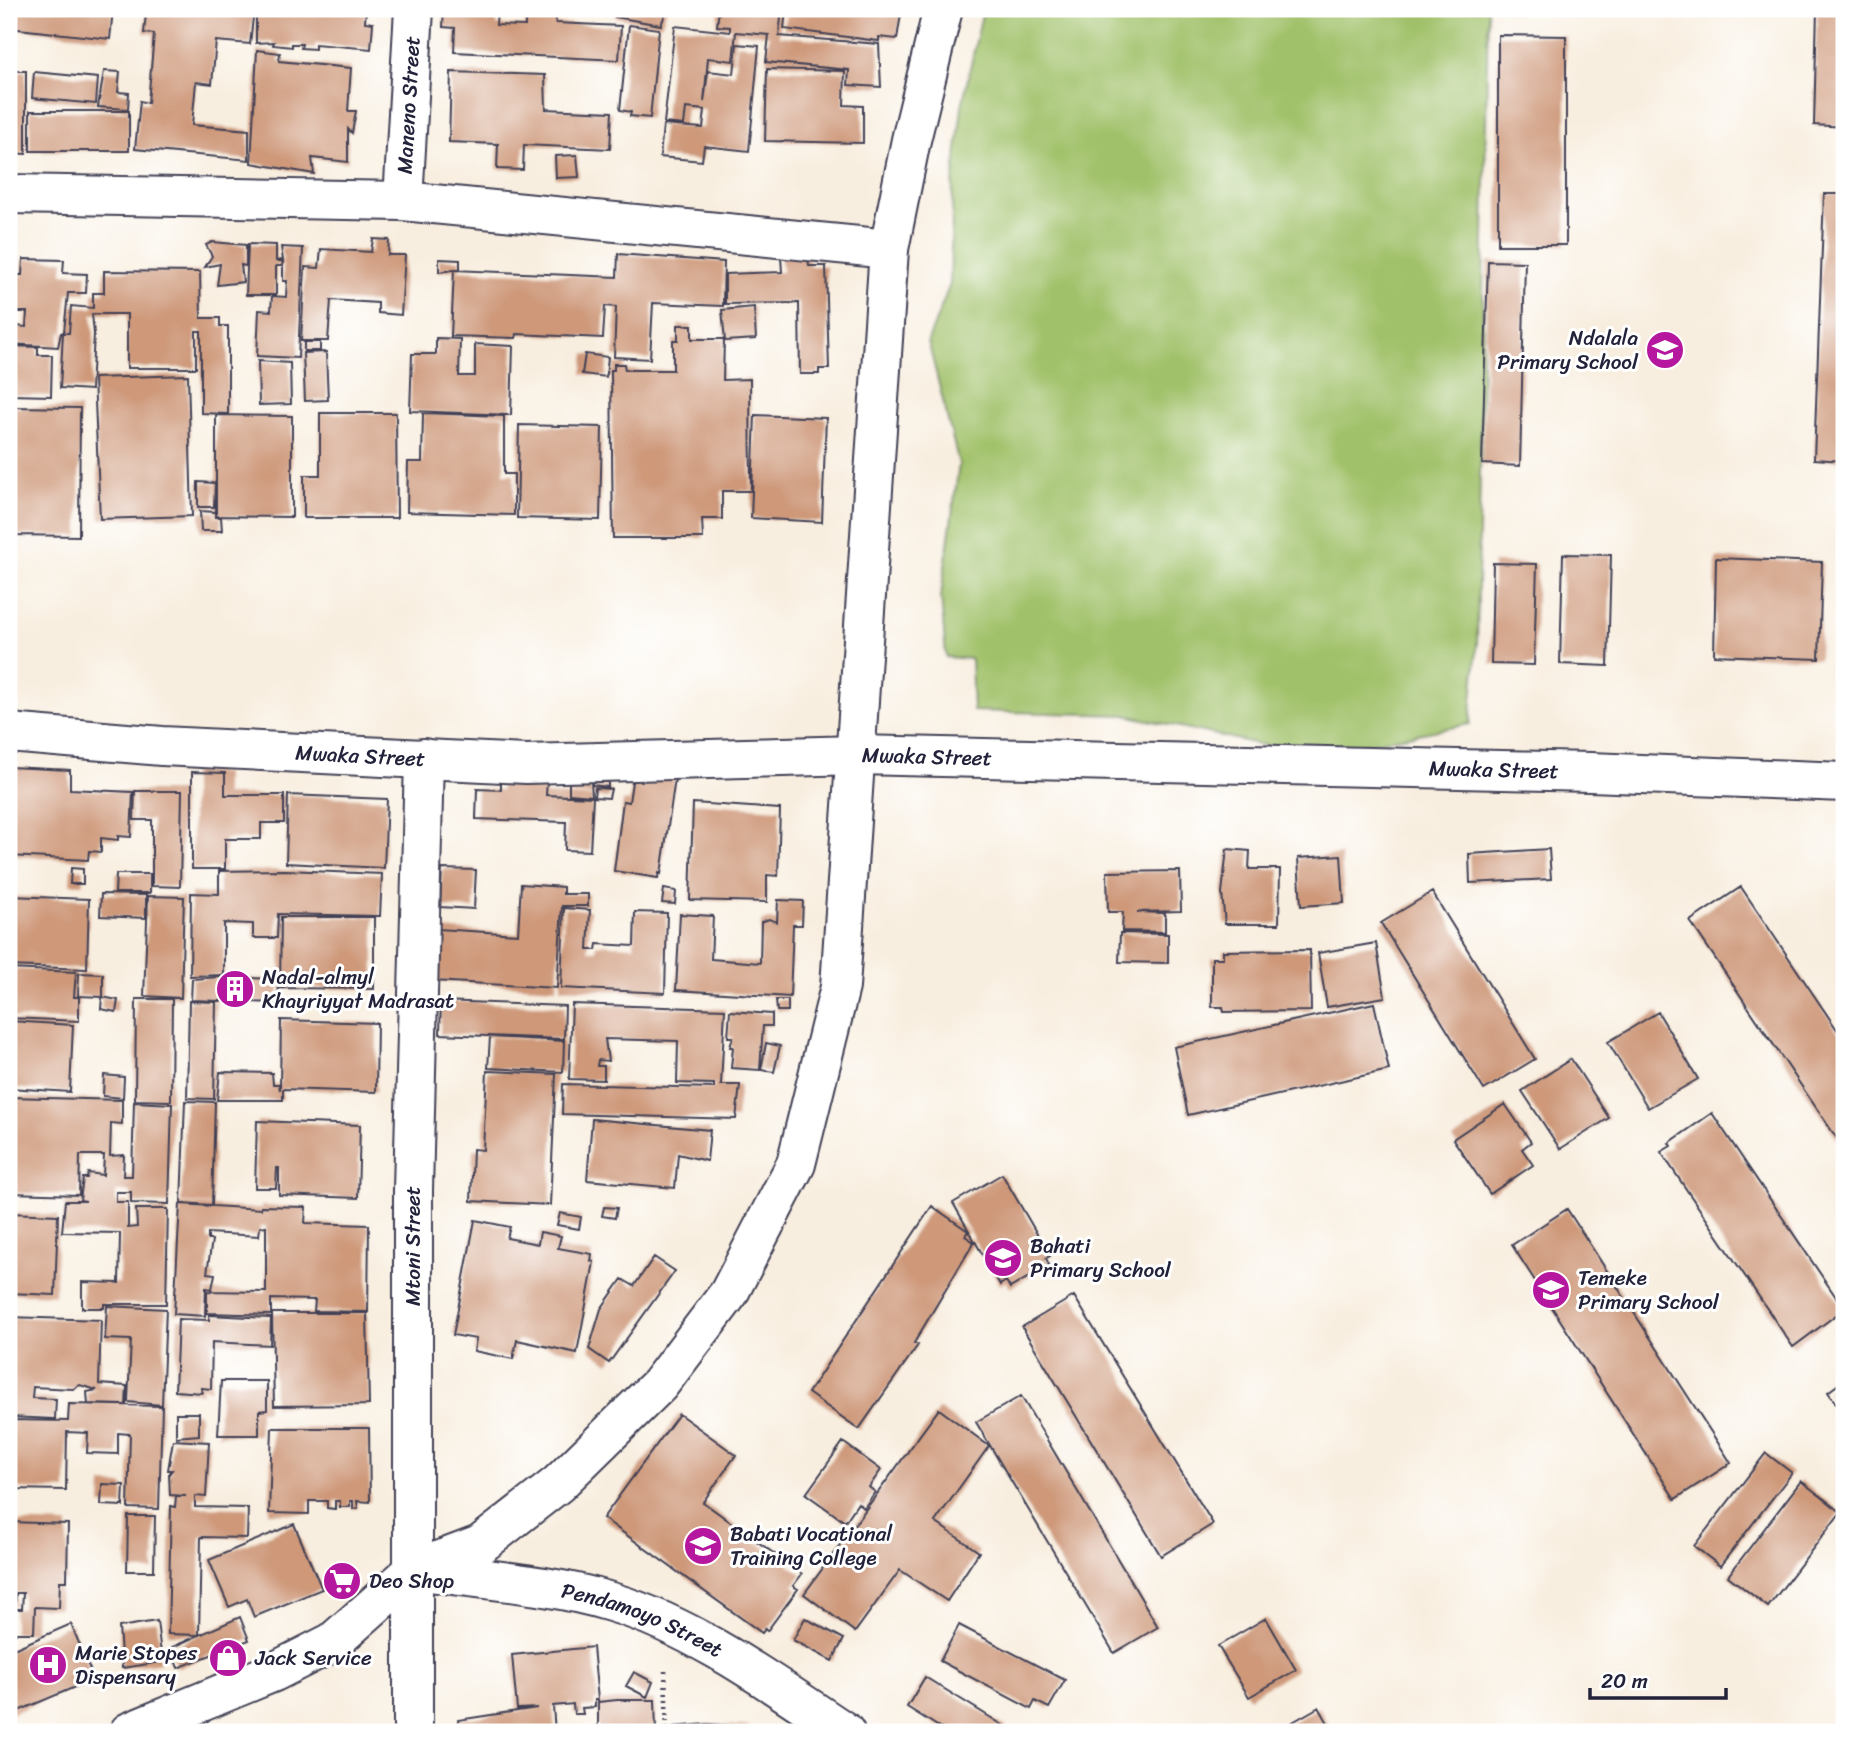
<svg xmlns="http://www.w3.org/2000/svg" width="1853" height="1741" viewBox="0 0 1853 1741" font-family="Sriracha,sans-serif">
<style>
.green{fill:#a0c169;stroke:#617252;stroke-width:2}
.building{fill:#ce9879}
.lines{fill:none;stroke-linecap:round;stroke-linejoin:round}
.minor-casing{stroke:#424154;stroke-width:42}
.path{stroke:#424154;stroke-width:4.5;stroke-dasharray:2 5;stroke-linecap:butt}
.minor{stroke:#fff;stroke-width:38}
.labels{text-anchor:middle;stroke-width:6;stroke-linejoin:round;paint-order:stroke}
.street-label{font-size:21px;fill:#22223b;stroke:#fff}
.poi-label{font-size:21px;fill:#22223b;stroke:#fff;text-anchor:start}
</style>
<rect width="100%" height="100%" fill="#fff"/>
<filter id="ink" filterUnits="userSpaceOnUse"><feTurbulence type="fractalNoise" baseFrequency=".0143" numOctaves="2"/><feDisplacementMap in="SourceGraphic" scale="14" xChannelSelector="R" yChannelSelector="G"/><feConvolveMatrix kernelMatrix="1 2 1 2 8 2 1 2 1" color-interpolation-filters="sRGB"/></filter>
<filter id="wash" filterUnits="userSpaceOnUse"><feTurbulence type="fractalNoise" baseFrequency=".00686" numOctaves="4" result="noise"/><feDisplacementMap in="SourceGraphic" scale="28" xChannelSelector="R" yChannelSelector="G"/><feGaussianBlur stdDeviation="1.57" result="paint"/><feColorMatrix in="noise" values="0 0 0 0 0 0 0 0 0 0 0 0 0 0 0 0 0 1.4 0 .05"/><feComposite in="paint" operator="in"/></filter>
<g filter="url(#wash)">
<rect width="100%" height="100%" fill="#f8eedf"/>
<path class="green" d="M 983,9 L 1488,9 L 1477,647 L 1470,724 L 1361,745 L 1267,746 L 1125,715 L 973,711 L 971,659 L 946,657 L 941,596 L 959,464 L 928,341 L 950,284 L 953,185 L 962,106 Z"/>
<g id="blocks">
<path class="building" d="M 9,9 L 113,9 L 110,39 L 9,28 Z
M 155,9 L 254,9 L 250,44 L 216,41 L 212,84 L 196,82 L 192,125 L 249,130 L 249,160 L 135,149 L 140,101 L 148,103 L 154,34 L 144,33 L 146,14 L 154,15 Z
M 267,9 L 366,9 L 365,22 L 373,23 L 371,49 L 315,44 L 315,49 L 301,48 L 302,44 L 292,44 L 292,47 L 273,45 L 274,42 L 256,43 L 256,11 L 267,12 Z
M 444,9 L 497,9 L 496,25 L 525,26 L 525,9 L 530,9 L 555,10 L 556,23 L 621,26 L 619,60 L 454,52 L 455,28 L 443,27 Z
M 569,9 L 593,9 L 592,14 Z
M 617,9 L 667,9 L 661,25 L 615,17 Z
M 719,9 L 782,9 L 779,36 L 879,44 L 881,87 L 848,85 L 849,70 L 766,62 L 769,35 L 736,32 L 733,61 L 708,58 L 704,102 L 708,71 L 734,74 L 737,44 L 759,46 L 749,151 L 704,146 L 702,161 L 660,157 L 663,125 L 703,128 L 705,110 L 686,108 L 684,125 L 664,123 L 675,26 L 730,32 L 730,27 L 717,26 Z
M 786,9 L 885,9 L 884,13 L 901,14 L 897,39 L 879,37 L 879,41 L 784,29 Z
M 1817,9 L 1844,9 L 1844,127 L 1814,125 Z
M 629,25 L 659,29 L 650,118 L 630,116 L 631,112 L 620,110 Z
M 1498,35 L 1566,36 L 1566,245 L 1498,245 Z
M 257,50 L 280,53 L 279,61 L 351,68 L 348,111 L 356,111 L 352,133 L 348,129 L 348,162 L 312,158 L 314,174 L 251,163 Z
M 767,69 L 845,71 L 844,105 L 863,106 L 863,143 L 765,141 Z
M 9,71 L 26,71 L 26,154 L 9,153 Z
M 104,71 L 120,72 L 118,92 L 129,93 L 128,109 L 98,107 Z
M 34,72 L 98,78 L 96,104 L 32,98 Z
M 451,72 L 545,75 L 546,109 L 612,112 L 610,149 L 524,145 L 523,170 L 497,169 L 498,144 L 449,142 Z
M 30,111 L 129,111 L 129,151 L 30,151 Z
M 577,155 L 579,177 L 556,178 L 555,156 Z
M 1824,194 L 1844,194 L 1844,461 L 1814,459 Z
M 373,239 L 389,240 L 388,255 L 405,255 L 401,315 L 378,313 L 378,303 L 331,300 L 328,341 L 301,341 L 305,267 L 319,268 L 321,249 L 371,252 Z
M 212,242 L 246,245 L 246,266 L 241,265 L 243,282 L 217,285 L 220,264 L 205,267 L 212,256 L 206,245 Z
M 248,244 L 276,245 L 276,261 L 283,260 L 281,247 L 303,248 L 298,358 L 257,356 L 259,310 L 271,311 L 272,296 L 286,297 L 287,281 L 283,281 L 283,260 L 282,266 L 276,266 L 276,295 L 246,295 Z
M 618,254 L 724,262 L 723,306 L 653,303 L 650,359 L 614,357 L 616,307 L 605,306 L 603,338 L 517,334 L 516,338 L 451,336 L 454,270 L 617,277 Z
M 808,256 L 809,266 L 826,266 L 829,369 L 819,369 L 819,374 L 800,374 L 799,303 L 725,304 L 725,274 L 782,272 L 781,257 Z
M 23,259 L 64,260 L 63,273 L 87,274 L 86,293 L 68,293 L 64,332 L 61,333 L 58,347 L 10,344 L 12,330 L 16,326 L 26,327 L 27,312 L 9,312 L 9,275 L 22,275 Z
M 439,259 L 460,260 L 460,269 L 439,272 Z
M 1488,261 L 1525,262 L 1520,466 L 1482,464 Z
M 104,271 L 200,272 L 201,318 L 220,318 L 220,326 L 228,326 L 228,414 L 201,413 L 201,331 L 196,331 L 196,368 L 127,368 L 127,314 L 92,314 L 94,334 L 91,390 L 60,388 L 63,333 L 69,333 L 71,306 L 93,308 L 93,293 L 104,293 Z
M 754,307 L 756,339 L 725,341 L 722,310 Z
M 678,325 L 692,325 L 692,339 L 724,339 L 723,380 L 750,379 L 751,491 L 722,491 L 722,519 L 702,519 L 703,538 L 613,538 L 611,370 L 614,370 L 614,364 L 624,364 L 625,370 L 673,370 L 673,340 L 678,340 Z
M 436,338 L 460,339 L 459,376 L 475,376 L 475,344 L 513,346 L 511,415 L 410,411 L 412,354 L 436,354 Z
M 304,342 L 320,342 L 320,351 L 304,351 Z
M 9,346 L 38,347 L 38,355 L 52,355 L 51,396 L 9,395 Z
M 326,352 L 328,400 L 305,401 L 303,353 Z
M 585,354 L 608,357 L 606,377 L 582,374 Z
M 258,361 L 290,363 L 291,404 L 259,405 Z
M 188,375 L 192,516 L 100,519 L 94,378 Z
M 11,407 L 80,408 L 79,536 L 11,535 Z
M 320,413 L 396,413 L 397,518 L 304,518 L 304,475 L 320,475 Z
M 423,413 L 504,416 L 504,474 L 514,474 L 514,515 L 407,512 L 408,462 L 422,462 Z
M 216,415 L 292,416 L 292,517 L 216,516 Z
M 755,415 L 826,418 L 822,522 L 751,518 Z
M 519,425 L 602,427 L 600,520 L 517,518 Z
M 198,482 L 215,483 L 214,507 L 198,507 Z
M 200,511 L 215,512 L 215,517 L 221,517 L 222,531 L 201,531 Z
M 1563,554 L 1611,555 L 1608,666 L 1560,664 Z
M 1716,558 L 1822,562 L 1819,659 L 1714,655 Z
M 1493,563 L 1537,564 L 1534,665 L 1491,664 Z
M 9,767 L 70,770 L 70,789 L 133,792 L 131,837 L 118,836 L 118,840 L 101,838 L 101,852 L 89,851 L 88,860 L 9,856 Z
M 192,772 L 225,773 L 225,795 L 284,795 L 284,823 L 261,823 L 261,839 L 225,839 L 225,869 L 192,869 Z
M 633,775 L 675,779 L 661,874 L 659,873 L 658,878 L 614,871 L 623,801 L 629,802 Z
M 501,778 L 547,780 L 546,795 L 593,797 L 590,851 L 565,850 L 566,822 L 476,819 L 477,789 L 501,790 Z
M 592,779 L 608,782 L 608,787 L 592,785 Z
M 569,780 L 591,781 L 592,796 L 569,794 Z
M 595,788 L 611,789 L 609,798 L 594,797 Z
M 135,791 L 182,791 L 180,887 L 152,886 L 152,820 L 134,820 Z
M 288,795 L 387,799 L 384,868 L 286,863 Z
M 693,803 L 780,809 L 778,876 L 767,875 L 767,902 L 690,900 Z
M 1227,849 L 1250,851 L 1249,869 L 1280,869 L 1279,924 L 1225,924 L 1222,893 Z
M 1549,849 L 1551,879 L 1470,883 L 1469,854 Z
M 1341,855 L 1344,903 L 1301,906 L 1298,858 Z
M 71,868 L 83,869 L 83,884 L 70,884 Z
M 442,869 L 476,870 L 474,909 L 440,907 Z
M 285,870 L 382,874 L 380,916 L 278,914 L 277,938 L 253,938 L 253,924 L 224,923 L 224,975 L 190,976 L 191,893 L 219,894 L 219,871 Z
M 1180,871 L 1181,911 L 1137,912 L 1165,913 L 1165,932 L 1122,931 L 1123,912 L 1108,912 L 1107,872 Z
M 116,874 L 150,874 L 150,893 L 115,893 Z
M 521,884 L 563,887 L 563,894 L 588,894 L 588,906 L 562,906 L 557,988 L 433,981 L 438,929 L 518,934 Z
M 1741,887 L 1844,1040 L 1844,1149 L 1690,921 Z
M 664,889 L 676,891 L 675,904 L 662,903 Z
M 1432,892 L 1535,1059 L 1484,1090 L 1381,923 Z
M 101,894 L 146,895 L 146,918 L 100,916 Z
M 9,896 L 89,899 L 87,969 L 9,966 Z
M 148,896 L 184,897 L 181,998 L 144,996 Z
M 778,900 L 803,901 L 802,925 L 793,925 L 790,997 L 676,990 L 680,914 L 713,916 L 711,959 L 760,963 L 761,922 L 769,919 L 777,922 Z
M 564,908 L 590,910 L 588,950 L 596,950 L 597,944 L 634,946 L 635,912 L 667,913 L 665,993 L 561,988 Z
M 281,917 L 374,917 L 374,989 L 280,988 Z
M 1120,933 L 1168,934 L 1168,963 L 1119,962 Z
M 1376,943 L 1385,997 L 1327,1007 L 1318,953 Z
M 1310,950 L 1311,1011 L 1224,1012 L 1223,1007 L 1212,1007 L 1212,958 L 1223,958 L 1223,951 Z
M 9,969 L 76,972 L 74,997 L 79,997 L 79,1021 L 9,1018 Z
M 79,973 L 103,974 L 103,997 L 78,996 Z
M 220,977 L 279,979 L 278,1003 L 191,1000 L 192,979 Z
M 102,997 L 118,1000 L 116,1012 L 101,1009 Z
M 136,999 L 172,999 L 171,1101 L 135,1100 Z
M 776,1000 L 788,1000 L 788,1011 L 777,1011 Z
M 189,1001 L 216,1002 L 214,1099 L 187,1098 Z
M 441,1001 L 565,1006 L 564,1039 L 440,1034 Z
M 1374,1003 L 1389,1070 L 1188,1115 L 1174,1047 Z
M 572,1004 L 725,1009 L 721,1085 L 740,1085 L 736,1119 L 562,1114 L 563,1084 L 714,1088 L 714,1084 L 677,1083 L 678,1041 L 605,1039 L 608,1061 L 598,1060 L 597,1066 L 604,1066 L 604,1080 L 569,1079 Z
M 730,1011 L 772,1014 L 772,1026 L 763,1026 L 760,1070 L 731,1068 L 733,1047 L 730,1047 L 733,1037 L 728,1037 Z
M 1658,1012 L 1698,1079 L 1648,1108 L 1608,1042 Z
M 281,1020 L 377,1023 L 376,1092 L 283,1089 L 283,1100 L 217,1100 L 220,1072 L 272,1073 L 273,1084 L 279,1084 L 280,1090 Z
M 9,1021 L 73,1025 L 70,1092 L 9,1088 Z
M 490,1037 L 564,1041 L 563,1072 L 488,1068 Z
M 766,1043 L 780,1046 L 774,1072 L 761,1070 Z
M 1571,1059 L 1609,1118 L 1560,1149 L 1522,1091 Z
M 487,1071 L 556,1074 L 550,1205 L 471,1201 L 473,1149 L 483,1150 Z
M 104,1075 L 124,1077 L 123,1098 L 103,1096 Z
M 9,1097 L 122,1100 L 122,1124 L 111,1123 L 110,1156 L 124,1155 L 123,1176 L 132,1176 L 134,1102 L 172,1104 L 169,1204 L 131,1203 L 131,1192 L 116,1192 L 116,1202 L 128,1202 L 128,1228 L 137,1227 L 136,1209 L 168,1209 L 166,1304 L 104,1304 L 104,1308 L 82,1308 L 82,1282 L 119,1283 L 120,1233 L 62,1232 L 65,1201 L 86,1201 L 80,1200 L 83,1178 L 87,1178 L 88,1173 L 103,1175 L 104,1155 L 80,1155 L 79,1195 L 9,1193 Z
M 185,1101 L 215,1102 L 212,1205 L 181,1203 Z
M 1505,1104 L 1531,1142 L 1522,1149 L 1533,1165 L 1490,1194 L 1453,1139 Z
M 1712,1113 L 1844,1309 L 1793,1347 L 1661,1152 L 1671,1146 L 1669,1143 Z
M 592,1119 L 710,1130 L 707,1161 L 678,1154 L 675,1188 L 587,1180 Z
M 257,1121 L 360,1125 L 358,1198 L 279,1195 L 279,1168 L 277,1168 L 276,1188 L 255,1188 Z
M 1002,1174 L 1050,1256 L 1046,1258 L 1049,1265 L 1010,1288 L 1006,1281 L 1000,1285 L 953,1203 Z
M 180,1204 L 261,1209 L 261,1206 L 306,1207 L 305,1223 L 369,1225 L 368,1312 L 314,1311 L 315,1300 L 271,1299 L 271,1315 L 207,1313 L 207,1291 L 266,1292 L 266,1226 L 260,1227 L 259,1236 L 208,1233 L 208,1240 L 212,1240 L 207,1273 L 215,1274 L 212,1289 L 206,1288 L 205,1316 L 174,1314 Z
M 932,1206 L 968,1231 L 965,1236 L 974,1242 L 914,1343 L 918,1345 L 859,1429 L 808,1393 Z
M 604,1207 L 617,1208 L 615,1218 L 602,1216 Z
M 1567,1209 L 1731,1463 L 1675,1499 L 1512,1245 Z
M 9,1213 L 58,1215 L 55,1295 L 9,1293 Z
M 560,1213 L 581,1217 L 579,1229 L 557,1225 Z
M 475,1220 L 510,1227 L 507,1238 L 538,1244 L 540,1232 L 561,1236 L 558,1248 L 592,1254 L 591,1261 L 594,1262 L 577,1353 L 517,1340 L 513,1359 L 474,1351 L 476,1339 L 453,1335 Z
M 654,1257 L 675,1271 L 609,1363 L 589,1349 L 601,1309 L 622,1279 L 634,1286 Z
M 1074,1296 L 1213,1524 L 1161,1556 L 1022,1327 Z
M 107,1306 L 166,1309 L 162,1405 L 128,1402 L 131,1340 L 105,1339 Z
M 272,1313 L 367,1313 L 369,1405 L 274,1406 Z
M 209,1315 L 271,1318 L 270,1345 L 212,1342 L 211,1389 L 201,1388 L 202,1393 L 175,1391 L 178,1319 L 209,1320 Z
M 9,1317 L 101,1320 L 99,1384 L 127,1386 L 126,1405 L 88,1404 L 87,1392 L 97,1390 L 80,1385 L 73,1389 L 33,1387 L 32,1398 L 56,1399 L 55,1419 L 9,1417 Z
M 1844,1380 L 1844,1410 L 1842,1412 L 1828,1392 Z
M 221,1381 L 267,1381 L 267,1410 L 259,1411 L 259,1435 L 218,1435 Z
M 1021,1396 L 1158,1627 L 1114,1653 L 976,1422 Z
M 69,1404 L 162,1406 L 159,1509 L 128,1508 L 130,1434 L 118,1433 L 118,1454 L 87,1453 L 88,1433 L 67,1432 L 66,1490 L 9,1489 L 9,1420 L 68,1421 Z
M 939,1409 L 989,1446 L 935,1522 L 979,1552 L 947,1601 L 900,1570 L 855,1632 L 804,1594 Z
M 176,1413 L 199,1413 L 199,1435 L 176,1437 Z
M 679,1414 L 736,1455 L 703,1502 L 802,1574 L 793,1586 L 798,1589 L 767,1631 L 765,1629 L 762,1633 L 603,1518 Z
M 272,1428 L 369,1428 L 370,1502 L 357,1501 L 358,1508 L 353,1509 L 353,1501 L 350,1501 L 350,1507 L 340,1507 L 340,1501 L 335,1501 L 335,1509 L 327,1508 L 327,1501 L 309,1501 L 309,1514 L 269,1513 Z
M 173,1440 L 209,1442 L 206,1497 L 195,1496 L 195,1507 L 248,1508 L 247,1538 L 201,1537 L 199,1635 L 168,1634 L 171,1506 L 175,1507 L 176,1496 L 186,1496 L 170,1495 L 169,1474 L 172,1470 L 168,1470 Z
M 843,1442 L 881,1470 L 869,1487 L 875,1492 L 864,1508 L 858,1503 L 845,1522 L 806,1494 Z
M 1766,1453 L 1792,1473 L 1720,1566 L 1694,1546 Z
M 1801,1481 L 1841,1512 L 1768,1607 L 1728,1576 Z
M 102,1484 L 124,1485 L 123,1506 L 101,1505 Z
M 128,1516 L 155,1516 L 154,1571 L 127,1571 Z
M 9,1522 L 68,1524 L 67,1581 L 60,1581 L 59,1608 L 35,1607 L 34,1633 L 14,1633 L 14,1609 L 22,1609 L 23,1593 L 16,1593 L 15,1606 L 9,1606 Z
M 294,1524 L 322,1589 L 254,1617 L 247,1599 L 229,1607 L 209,1560 Z
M 240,1617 L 249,1640 L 178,1668 L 170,1648 Z
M 805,1618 L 844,1639 L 832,1661 L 793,1640 Z
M 1266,1618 L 1296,1670 L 1249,1697 L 1218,1646 Z
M 157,1621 L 162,1662 L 122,1668 L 119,1627 Z
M 71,1624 L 94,1679 L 9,1715 L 9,1651 Z
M 959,1625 L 1065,1680 L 1049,1708 L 1035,1701 L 1031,1709 L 940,1661 Z
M 593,1647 L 598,1700 L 595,1700 L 595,1707 L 582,1708 L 583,1714 L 574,1714 L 573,1704 L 553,1706 L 555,1732 L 459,1732 L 458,1720 L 537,1708 L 517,1709 L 512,1655 Z
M 634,1672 L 653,1682 L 647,1697 L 626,1686 Z
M 925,1677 L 1014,1732 L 947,1732 L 907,1707 Z
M 617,1700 L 655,1700 L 656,1732 L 598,1730 L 598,1702 Z
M 1319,1707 L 1333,1732 L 1275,1732 Z
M 708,1724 L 750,1727 L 750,1732 L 673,1732 L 673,1727 Z"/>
</g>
</g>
<g filter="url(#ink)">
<use href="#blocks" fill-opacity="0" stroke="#424154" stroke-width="2"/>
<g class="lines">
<defs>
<g id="minor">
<path d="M 9,194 L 403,201 L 889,249"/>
<path id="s1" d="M 403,201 L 414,9"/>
<path id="s2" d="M 9,733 L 162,746 L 526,764 L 858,755 L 1590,772 L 1844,782"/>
<path id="s3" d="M 416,1570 C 481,1580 549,1583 611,1602 C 693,1626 774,1685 845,1732"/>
<path d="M 129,1732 L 274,1672 L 333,1642 L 414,1570 L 480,1545 L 558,1484 L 659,1385 L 729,1293 L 796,1164 L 840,987 L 889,249 L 911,140 L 943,9"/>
<path id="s4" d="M 413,1732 L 413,1190 L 424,758"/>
</g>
</defs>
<use href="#minor" class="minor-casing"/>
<path class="path" d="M 665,1671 L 667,1732"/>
<use href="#minor" class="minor"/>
</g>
</g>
<defs>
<symbol id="school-disc" viewBox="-11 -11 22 22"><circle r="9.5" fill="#b5179e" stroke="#fff"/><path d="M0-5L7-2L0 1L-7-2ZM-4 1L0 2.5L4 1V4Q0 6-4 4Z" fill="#fff"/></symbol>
<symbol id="building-disc" viewBox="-11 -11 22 22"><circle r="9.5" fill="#b5179e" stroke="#fff"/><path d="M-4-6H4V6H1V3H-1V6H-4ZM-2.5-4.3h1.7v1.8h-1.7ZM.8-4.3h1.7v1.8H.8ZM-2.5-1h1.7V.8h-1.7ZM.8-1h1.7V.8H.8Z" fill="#fff"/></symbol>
<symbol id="university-disc" viewBox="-11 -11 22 22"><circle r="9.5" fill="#b5179e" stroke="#fff"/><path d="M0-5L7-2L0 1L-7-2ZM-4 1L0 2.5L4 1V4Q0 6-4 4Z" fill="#fff"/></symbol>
<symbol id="supermarket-disc" viewBox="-11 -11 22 22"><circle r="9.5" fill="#b5179e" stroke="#fff"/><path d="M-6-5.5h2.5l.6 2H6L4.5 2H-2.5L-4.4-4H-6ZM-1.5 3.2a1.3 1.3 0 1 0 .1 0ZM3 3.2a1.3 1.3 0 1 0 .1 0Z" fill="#fff"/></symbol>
<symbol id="shop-disc" viewBox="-11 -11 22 22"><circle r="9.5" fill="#b5179e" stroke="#fff"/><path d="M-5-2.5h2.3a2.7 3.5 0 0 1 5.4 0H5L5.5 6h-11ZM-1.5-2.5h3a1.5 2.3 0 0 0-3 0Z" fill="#fff"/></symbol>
<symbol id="hospital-disc" viewBox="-11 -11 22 22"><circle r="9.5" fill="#b5179e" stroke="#fff"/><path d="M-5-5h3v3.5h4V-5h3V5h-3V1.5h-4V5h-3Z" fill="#fff"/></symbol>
</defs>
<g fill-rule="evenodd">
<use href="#school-disc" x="1643" y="328" width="44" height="44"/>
<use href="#building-disc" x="213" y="967" width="44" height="44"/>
<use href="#school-disc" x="981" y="1236" width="44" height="44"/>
<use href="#school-disc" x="1529" y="1268" width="44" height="44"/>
<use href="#university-disc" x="681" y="1524" width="44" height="44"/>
<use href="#supermarket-disc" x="320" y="1559" width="44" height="44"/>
<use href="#shop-disc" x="206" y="1636" width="44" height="44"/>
<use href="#hospital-disc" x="26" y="1643" width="44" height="44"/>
</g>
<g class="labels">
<g class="street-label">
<text dy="7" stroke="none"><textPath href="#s1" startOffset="96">Maneno Street</textPath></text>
<text dy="7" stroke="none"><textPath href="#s2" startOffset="352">Mwaka Street</textPath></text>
<text dy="7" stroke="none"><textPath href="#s2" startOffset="919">Mwaka Street</textPath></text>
<text dy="7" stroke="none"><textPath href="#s2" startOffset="1486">Mwaka Street</textPath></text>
<text dy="7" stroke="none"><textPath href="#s4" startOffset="486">Mtoni Street</textPath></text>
<text dy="7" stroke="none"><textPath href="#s3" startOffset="233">Pendamoyo Street</textPath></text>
</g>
<g class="poi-label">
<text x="1638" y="345" text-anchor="end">Ndalala<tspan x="1638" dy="24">Primary School</tspan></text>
<text x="262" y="984">Nadal-almyl<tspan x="262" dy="24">Khayriyyat Madrasat</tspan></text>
<text x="1030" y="1253">Bahati<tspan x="1030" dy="24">Primary School</tspan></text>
<text x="1578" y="1285">Temeke<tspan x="1578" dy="24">Primary School</tspan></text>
<text x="730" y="1541">Babati Vocational<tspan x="730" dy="24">Training College</tspan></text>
<text x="369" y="1588">Deo Shop</text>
<text x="75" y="1660">Marie Stopes<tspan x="75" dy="24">Dispensary</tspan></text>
<text x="255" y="1665">Jack Service</text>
</g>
</g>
<rect width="1853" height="1741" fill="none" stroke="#fff" stroke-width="35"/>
<path d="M1590 1688v10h136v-10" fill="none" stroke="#22223b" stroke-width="3.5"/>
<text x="1601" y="1688" font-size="21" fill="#22223b" stroke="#ffffff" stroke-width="5" paint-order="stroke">20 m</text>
</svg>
